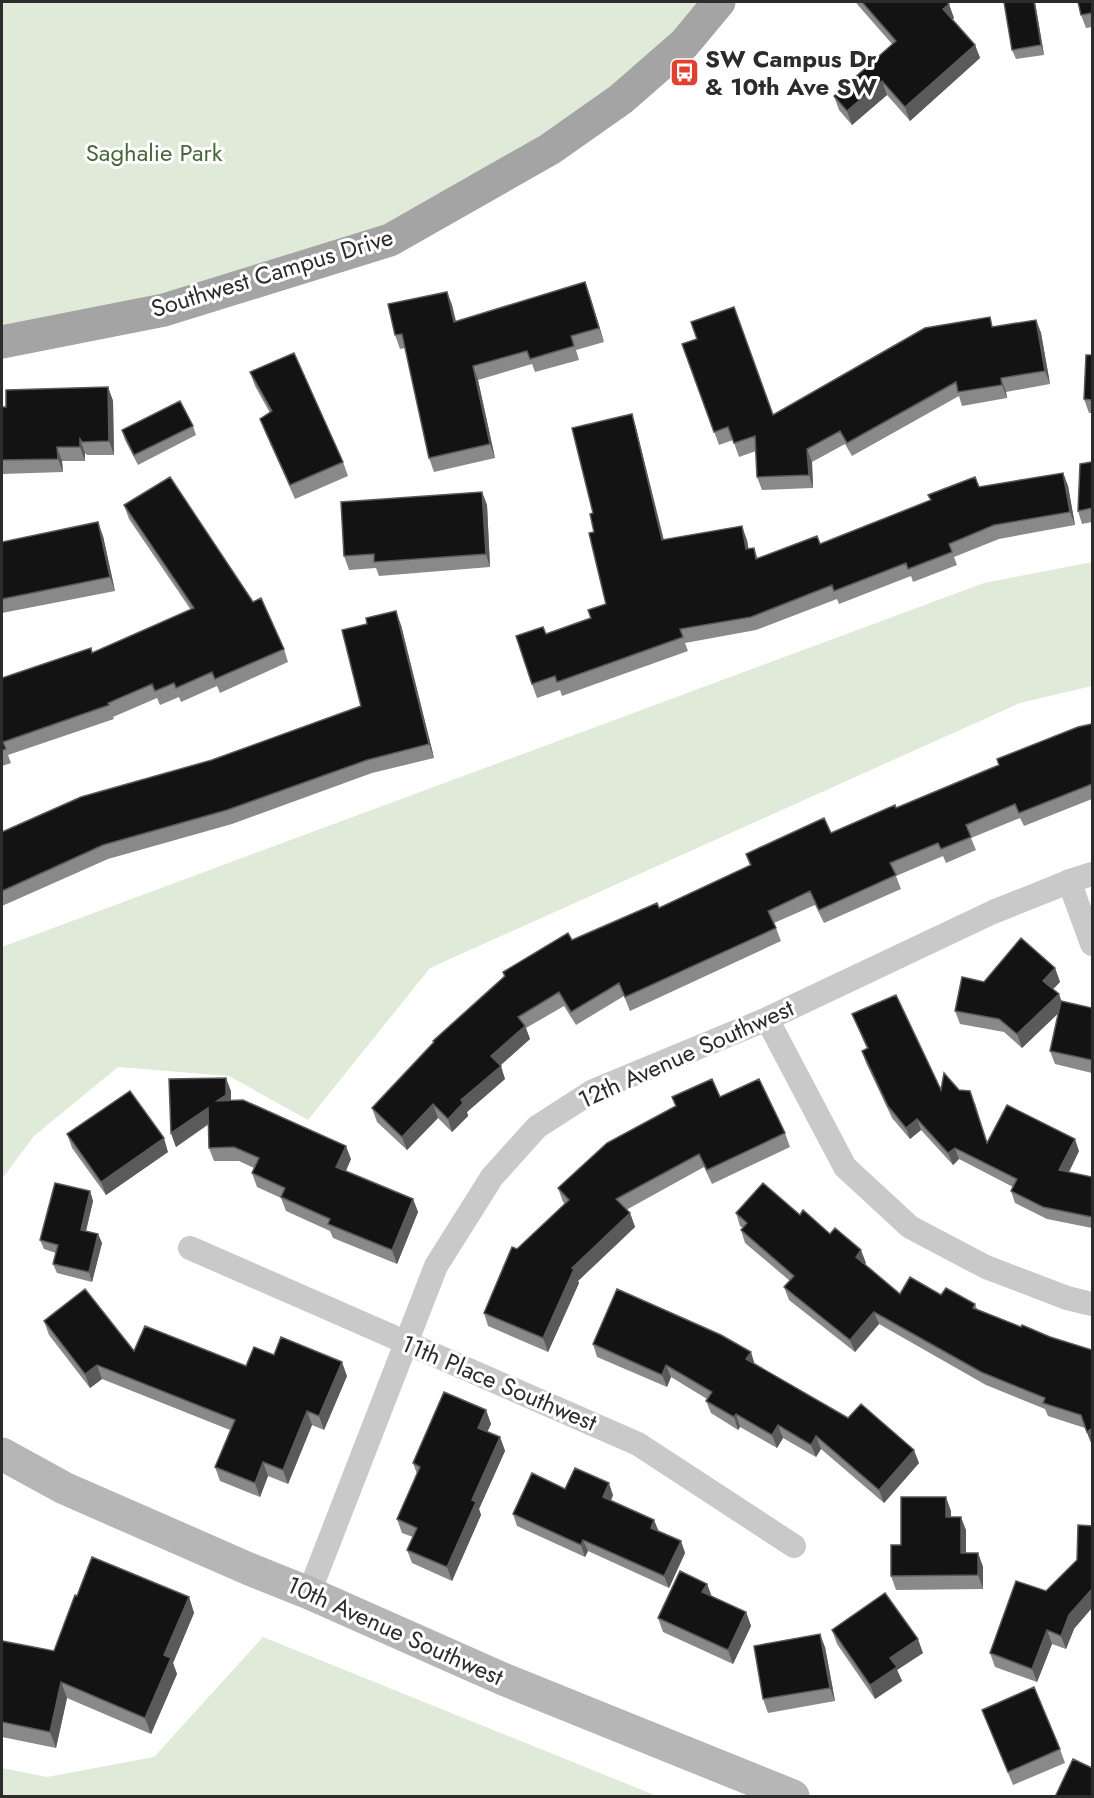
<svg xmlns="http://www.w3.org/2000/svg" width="1094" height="1798" viewBox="0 0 1094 1798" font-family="Jost,sans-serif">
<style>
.green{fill:#dfead9}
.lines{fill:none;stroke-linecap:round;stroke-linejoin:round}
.street{stroke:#c9c9c9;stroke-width:24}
.secondary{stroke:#b6b6b6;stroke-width:33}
.primary{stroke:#a4a4a4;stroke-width:33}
.wall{fill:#898989}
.shaded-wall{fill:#5a5a5a}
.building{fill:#131313;stroke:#5a5a5a;stroke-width:1.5}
.labels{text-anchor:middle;stroke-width:6;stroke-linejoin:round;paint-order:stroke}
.poi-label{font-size:24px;font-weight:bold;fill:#2c2c2c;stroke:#fff;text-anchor:start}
.park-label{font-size:24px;fill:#47663a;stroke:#fff}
.street-label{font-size:24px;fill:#2c2c2c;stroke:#fff}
</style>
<rect width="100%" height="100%" fill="#fff"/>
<path class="green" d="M 2,2 L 719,2 L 684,44 L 390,240 L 2,342 Z
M 1092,562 L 1092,686 L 1020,703 L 430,968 L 308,1120 L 229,1076 L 118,1067 L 34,1136 L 2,1179 L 2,947 L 984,583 Z
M 263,1637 L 657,1796 L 2,1796 L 2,1768 L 47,1777 L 154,1757 Z"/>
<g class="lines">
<path class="street" d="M 1069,881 L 1092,944
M 767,1019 L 845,1167 L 910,1227 L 986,1267 L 1067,1298 L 1092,1304
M 190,1248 L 638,1444 L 794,1546
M 309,1593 L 436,1266 L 492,1177 L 537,1127 L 593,1091 L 767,1019 L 993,912 L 1073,880 L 1092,874"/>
<path class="secondary" d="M 2,1454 L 64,1488 L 249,1569 L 309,1593 L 503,1679 L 793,1796"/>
<path class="primary" d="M 2,342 L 164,310 L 390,240 L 550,149 L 621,99 L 684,44 L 719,2"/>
</g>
<path class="wall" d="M 856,2 L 946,2 L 954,18 L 952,19 L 975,45 L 980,58 L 910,121 L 887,95 L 852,125 L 839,110 L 834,96 L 892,44 L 857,4 Z
M 1004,2 L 1035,2 L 1044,55 L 1016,59 L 1012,50 Z
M 1092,2 L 1092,27 L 1086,28 L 1081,15 Z
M 447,292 L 452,305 L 456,321 L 590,296 L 604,342 L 576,350 L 579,360 L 535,372 L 532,364 L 478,380 L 495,458 L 434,472 L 429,458 L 405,348 L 400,349 L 395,335 Z
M 1036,320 L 1041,333 L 1050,384 L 1006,392 L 1007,398 L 962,406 L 959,396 L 852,456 L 845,444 L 812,462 L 813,488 L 762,490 L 757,477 L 756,451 L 739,457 L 733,440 L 719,445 L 682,344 L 773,415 L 994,327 Z
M 1092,355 L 1092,413 L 1089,413 L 1084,399 Z
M 250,372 L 343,462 L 348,476 L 295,499 L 265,432 L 260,419 L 270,413 L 255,386 Z
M 108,387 L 113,401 L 114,455 L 87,455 L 85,453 L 85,461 L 62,461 L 63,472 L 2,474 L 2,407 L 6,407 Z
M 193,426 L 196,435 L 138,465 L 125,440 L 122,430 Z
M 636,428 L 664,540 L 747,540 L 748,549 L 754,548 L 758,559 L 820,544 L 979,487 L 1063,473 L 1068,486 L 1075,525 L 999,539 L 954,557 L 957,565 L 913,582 L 911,576 L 839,604 L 837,599 L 756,630 L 685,643 L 688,651 L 562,696 L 560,690 L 537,698 L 532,684 L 546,634 L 591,618 L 606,604 L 594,532 L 593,513 Z
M 1092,462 L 1092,522 L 1082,524 L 1078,511 Z
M 482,492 L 487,505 L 490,567 L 379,576 L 376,568 L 349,570 L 344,556 Z
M 124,505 L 284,649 L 288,662 L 220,693 L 217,686 L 181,702 L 179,697 L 160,705 L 157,698 L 113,717 L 114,719 L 8,755 L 11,763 L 2,766 L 2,678 L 93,652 L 191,610 L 129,519 Z
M 103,536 L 115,591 L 2,613 L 2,542 Z
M 401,625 L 434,758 L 372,773 L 232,824 L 108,859 L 2,906 L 2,832 L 212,760 L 361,706 Z
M 1092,724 L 1092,799 L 1024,826 L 1020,818 L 971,838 L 976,850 L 946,863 L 943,856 L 896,876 L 901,889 L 824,923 L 815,905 L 774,923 L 781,941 L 630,1011 L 624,996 L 576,1025 L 564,1006 L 526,1028 L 530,1039 L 500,1066 L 505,1079 L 467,1112 L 468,1116 L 452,1132 L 438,1118 L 407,1150 L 377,1122 L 372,1108 L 434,1043 L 433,1041 L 504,977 L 503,972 L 572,940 L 659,908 L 750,866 L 746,854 L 831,833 L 896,808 L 999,765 Z
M 1055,968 L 1060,982 L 1053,989 L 1061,1001 L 1092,1008 L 1092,1073 L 1055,1064 L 1050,1051 L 1058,1013 L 1022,1048 L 1004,1032 L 960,1024 L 955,1011 L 984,982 Z
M 852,1014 L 941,1090 L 959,1090 L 975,1103 L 987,1143 L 1079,1151 L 1069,1172 L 1092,1177 L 1092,1228 L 1047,1219 L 1015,1203 L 1011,1191 L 1013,1187 L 959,1159 L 953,1165 L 921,1130 L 910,1139 L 892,1118 L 866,1063 L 862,1051 L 867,1049 Z
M 231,1091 L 231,1101 L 351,1159 L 346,1171 L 413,1199 L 418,1212 L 397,1264 L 333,1238 L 330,1231 L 286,1211 L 281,1198 L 257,1187 L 252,1173 L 254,1168 L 239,1161 L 214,1161 L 209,1148 L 208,1125 L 176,1147 L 171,1133 Z
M 672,1097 L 720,1097 L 785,1133 L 790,1147 L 712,1184 L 704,1167 L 626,1210 L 630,1213 L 635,1227 L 578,1281 L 579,1283 L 548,1352 L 488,1326 L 484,1313 L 565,1204 L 563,1202 L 558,1188 L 676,1106 Z
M 67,1134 L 168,1152 L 106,1195 L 72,1148 Z
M 90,1191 L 93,1201 L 86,1231 L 98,1234 L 102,1243 L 92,1282 L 57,1273 L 53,1264 L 56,1253 L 44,1249 L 40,1240 Z
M 736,1213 L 800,1215 L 830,1234 L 866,1263 L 865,1264 L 900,1294 L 941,1295 L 975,1304 L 977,1309 L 1021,1327 L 1092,1350 L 1092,1445 L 1085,1428 L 1048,1416 L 1045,1409 L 986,1385 L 879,1324 L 855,1352 L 789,1300 L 784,1287 L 790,1281 L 745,1243 L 741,1230 L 743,1228 L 740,1226 Z
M 44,1321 L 134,1351 L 246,1366 L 274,1355 L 347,1376 L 324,1430 L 312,1425 L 288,1484 L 268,1476 L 260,1497 L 220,1481 L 215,1467 L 230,1430 L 102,1379 L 90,1388 L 49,1335 Z
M 593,1344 L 755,1364 L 919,1463 L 884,1503 L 821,1449 L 816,1457 L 783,1438 L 777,1448 L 740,1427 L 738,1430 L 711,1413 L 706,1401 L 707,1399 L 671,1377 L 667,1387 L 597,1357 Z
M 486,1410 L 491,1424 L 487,1432 L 500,1437 L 505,1451 L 479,1509 L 481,1515 L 452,1581 L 412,1563 L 407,1550 L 413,1537 L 402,1533 L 397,1519 L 417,1474 L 413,1463 Z
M 565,1489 L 613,1495 L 611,1501 L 654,1520 L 658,1531 L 681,1541 L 685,1553 L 669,1588 L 588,1551 L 585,1557 L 517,1526 L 513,1514 Z
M 951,1511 L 951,1517 L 966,1530 L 966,1553 L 978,1553 L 983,1567 L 983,1589 L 896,1590 L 891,1576 L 901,1545 Z
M 1016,1581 L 1074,1629 L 1066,1649 L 1052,1644 L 1037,1682 L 995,1667 L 990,1653 Z
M 707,1584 L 711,1596 L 746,1612 L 751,1626 L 733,1664 L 663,1632 L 658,1618 Z
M 77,1596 L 189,1597 L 194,1613 L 173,1663 L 177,1674 L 151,1734 L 67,1698 L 56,1748 L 2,1737 L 2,1641 L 54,1651 Z
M 832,1630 L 923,1653 L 897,1670 L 902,1681 L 875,1699 L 837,1644 Z
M 825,1647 L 835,1701 L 768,1713 L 763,1699 Z
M 982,1710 L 1060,1749 L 1065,1763 L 1013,1785 Z"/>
<path class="shaded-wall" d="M 1034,2 L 1035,2 L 1044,55 L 1041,45 Z
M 949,4 L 954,18 L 948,23 L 943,9 Z
M 975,45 L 980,58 L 910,121 L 905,107 Z
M 882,81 L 887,95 L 852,125 L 847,111 Z
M 585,282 L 590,296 L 604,342 L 599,328 Z
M 447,292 L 452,305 L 459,336 L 454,322 Z
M 1036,320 L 1041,333 L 1050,384 L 1045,371 Z
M 473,366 L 478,380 L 495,458 L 490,444 Z
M 1001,378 L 1006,392 L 1007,398 L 1002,385 Z
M 108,387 L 113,401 L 114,455 L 109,441 Z
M 632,414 L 636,428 L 667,554 L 662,540 Z
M 80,439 L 85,453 L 85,461 L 80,447 Z
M 57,447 L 62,461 L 63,472 L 58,459 Z
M 807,449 L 812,462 L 813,488 L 809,475 Z
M 1063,473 L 1068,486 L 1075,525 L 1070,512 Z
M 482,492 L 487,505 L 490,567 L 486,554 Z
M 98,522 L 103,536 L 115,591 L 110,577 Z
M 742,526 L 747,540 L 751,563 L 746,549 Z
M 396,611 L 401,625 L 434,758 L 429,744 Z
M 1055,968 L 1060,982 L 1048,994 L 1043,981 Z
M 1059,994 L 1064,1008 L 1022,1048 L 1017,1034 Z
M 525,1026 L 530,1039 L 496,1069 L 491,1056 Z
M 501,1066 L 505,1079 L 467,1112 L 468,1116 L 452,1132 L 448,1119 L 461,1100 Z
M 226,1078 L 231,1091 L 231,1109 L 217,1101 Z
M 433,1104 L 438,1118 L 407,1150 L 402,1137 Z
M 208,1108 L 212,1121 L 176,1147 L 171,1133 Z
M 917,1119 L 921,1130 L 910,1139 L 906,1128 Z
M 164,1138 L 168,1152 L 106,1195 L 101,1182 Z
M 1075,1139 L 1079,1151 L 1064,1182 L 1059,1170 Z
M 346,1146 L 351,1159 L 341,1181 L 336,1167 Z
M 955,1148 L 959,1159 L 953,1165 L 948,1153 Z
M 90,1191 L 93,1201 L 84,1239 L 81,1230 Z
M 413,1199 L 418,1212 L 397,1264 L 392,1250 Z
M 630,1213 L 635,1227 L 578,1281 L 579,1283 L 548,1352 L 543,1338 L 572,1268 Z
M 98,1234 L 102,1243 L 92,1282 L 89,1272 Z
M 861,1250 L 866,1263 L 860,1269 L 856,1257 Z
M 874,1312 L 879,1324 L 855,1352 L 850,1340 Z
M 751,1352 L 755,1365 L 746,1359 Z
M 342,1362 L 347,1376 L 324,1430 L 319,1416 Z
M 97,1365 L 102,1379 L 90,1388 L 85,1374 Z
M 666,1365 L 671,1377 L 667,1387 L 662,1375 Z
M 486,1410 L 491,1424 L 483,1441 L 478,1428 Z
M 307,1411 L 312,1425 L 288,1484 L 283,1470 Z
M 736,1414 L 740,1427 L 738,1430 L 734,1417 Z
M 778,1425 L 783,1438 L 777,1448 L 772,1435 Z
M 1092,1428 L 1092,1445 L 1087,1432 Z
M 816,1436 L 821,1449 L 816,1457 L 811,1445 Z
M 500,1437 L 505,1451 L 479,1509 L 481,1515 L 452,1581 L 447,1567 L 472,1500 Z
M 914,1450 L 919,1463 L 884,1503 L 879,1490 Z
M 263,1462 L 268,1476 L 260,1497 L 255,1483 Z
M 609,1483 L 613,1495 L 607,1509 L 603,1497 Z
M 946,1497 L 951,1511 L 951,1531 L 946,1517 Z
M 961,1517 L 966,1530 L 966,1566 L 961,1553 Z
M 654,1520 L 659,1532 L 651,1528 Z
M 583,1540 L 588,1551 L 585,1557 L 581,1545 Z
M 681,1541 L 685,1553 L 669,1588 L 664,1576 Z
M 978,1553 L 983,1567 L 983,1589 L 978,1575 Z
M 707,1584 L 712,1597 L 702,1592 Z
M 1092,1589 L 1092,1608 L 1074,1629 L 1066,1649 L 1061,1636 L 1069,1615 Z
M 189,1597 L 194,1613 L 173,1663 L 177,1674 L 151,1734 L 145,1718 L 164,1655 Z
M 746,1612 L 751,1626 L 733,1664 L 728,1650 Z
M 1047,1630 L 1052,1644 L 1037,1682 L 1032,1669 Z
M 820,1634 L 825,1647 L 835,1701 L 830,1688 Z
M 918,1639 L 923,1653 L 897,1670 L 902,1681 L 875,1699 L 870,1685 L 890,1658 Z
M 61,1682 L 67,1698 L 56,1748 L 50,1732 Z"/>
<path class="building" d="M 862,2 L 946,2 L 949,4 L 943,9 L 975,45 L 905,107 L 882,81 L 847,111 L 834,96 L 896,41 Z
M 1004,2 L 1034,2 L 1041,45 L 1012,50 Z
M 1078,2 L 1092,2 L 1092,13 L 1081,15 Z
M 585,282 L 599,328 L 571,336 L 574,346 L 530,359 L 527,351 L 473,366 L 490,444 L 429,458 L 402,334 L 395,335 L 388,304 L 447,292 L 454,322 Z
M 734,307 L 773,415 L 925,328 L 990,317 L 992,327 L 1036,320 L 1045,371 L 1001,378 L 1002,385 L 958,392 L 956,382 L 847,443 L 840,431 L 807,449 L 809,475 L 757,477 L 755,436 L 734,443 L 728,427 L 714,432 L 682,344 L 697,339 L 691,322 Z
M 294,353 L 343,462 L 290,485 L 260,419 L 272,411 L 250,372 Z
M 1086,355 L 1092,355 L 1092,400 L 1084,399 Z
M 108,387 L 109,441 L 82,442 L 80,439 L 80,447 L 57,447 L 58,459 L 2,460 L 2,407 L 6,407 L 6,390 Z
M 180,401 L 193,426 L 134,455 L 122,430 Z
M 632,414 L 662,540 L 742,526 L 746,549 L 754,548 L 756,559 L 817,536 L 820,544 L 931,500 L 928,495 L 975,477 L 979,487 L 1063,473 L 1070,512 L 994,525 L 949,544 L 952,552 L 908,569 L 906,563 L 834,591 L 832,585 L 751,617 L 680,629 L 683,637 L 557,682 L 555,676 L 532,684 L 516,636 L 543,627 L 546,634 L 591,618 L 588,610 L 606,604 L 589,533 L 594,532 L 590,514 L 593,513 L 572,428 Z
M 1092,462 L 1092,508 L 1078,511 L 1080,464 Z
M 170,477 L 253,602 L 261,598 L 284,649 L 215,679 L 212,672 L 176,688 L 174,683 L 155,691 L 152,684 L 108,703 L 109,705 L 3,742 L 6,749 L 2,750 L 2,678 L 91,648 L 92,653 L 194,608 L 124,505 Z
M 482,492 L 486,554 L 374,562 L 374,554 L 344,556 L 341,502 Z
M 98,522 L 110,577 L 2,599 L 2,542 Z
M 396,611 L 429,744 L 367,760 L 227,810 L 103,845 L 2,891 L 2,832 L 81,797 L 212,760 L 361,706 L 342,630 L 367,624 L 366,618 Z
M 1092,724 L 1092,784 L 1019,813 L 1015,804 L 966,825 L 971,837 L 941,849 L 938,843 L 890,863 L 896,875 L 819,910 L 810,891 L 768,911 L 776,928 L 625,997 L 619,983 L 571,1012 L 559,992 L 518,1017 L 525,1026 L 491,1056 L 501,1066 L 461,1100 L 463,1103 L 448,1119 L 433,1104 L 402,1137 L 372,1108 L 434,1042 L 433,1041 L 505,976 L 503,972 L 568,933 L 572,940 L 657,903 L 659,908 L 751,865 L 746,854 L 824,818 L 831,833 L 895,805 L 896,808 L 999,765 L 997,759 L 1078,727 Z
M 1021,938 L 1055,968 L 1043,981 L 1059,994 L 1017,1034 L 999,1019 L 955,1011 L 962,977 L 984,982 Z
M 896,995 L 941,1090 L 944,1073 L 959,1090 L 970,1091 L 987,1143 L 1007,1105 L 1075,1139 L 1059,1170 L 1092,1177 L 1092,1217 L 1043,1207 L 1011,1191 L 1017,1179 L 955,1148 L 948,1153 L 917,1119 L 906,1128 L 888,1106 L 862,1051 L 868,1048 L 852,1014 Z
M 1061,1001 L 1092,1008 L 1092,1060 L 1050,1051 Z
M 226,1078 L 226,1095 L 217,1101 L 243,1100 L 346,1146 L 336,1167 L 413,1199 L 392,1250 L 328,1224 L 330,1219 L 281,1197 L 285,1188 L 252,1173 L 259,1158 L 234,1147 L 209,1148 L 208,1108 L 171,1133 L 169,1079 Z
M 712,1079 L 720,1097 L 759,1079 L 785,1133 L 707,1170 L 699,1154 L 616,1199 L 630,1213 L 572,1268 L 574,1269 L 543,1338 L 484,1313 L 512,1247 L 517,1249 L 569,1200 L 558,1188 L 607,1143 L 676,1106 L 672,1097 Z
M 130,1091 L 164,1138 L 101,1182 L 67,1134 Z
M 55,1183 L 90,1191 L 81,1230 L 98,1234 L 89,1272 L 53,1264 L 58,1245 L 40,1240 Z
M 763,1183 L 800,1215 L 803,1210 L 830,1234 L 835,1228 L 861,1250 L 856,1257 L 900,1294 L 910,1277 L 941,1295 L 946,1288 L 975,1304 L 973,1308 L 1021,1327 L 1022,1325 L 1050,1337 L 1092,1350 L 1092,1428 L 1087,1432 L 1081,1415 L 1043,1403 L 1045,1398 L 981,1372 L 874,1312 L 850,1340 L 784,1287 L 794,1276 L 741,1230 L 747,1223 L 736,1213 Z
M 85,1289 L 134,1351 L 145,1326 L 246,1366 L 254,1347 L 274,1355 L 281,1337 L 342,1362 L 319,1416 L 307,1411 L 283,1470 L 263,1462 L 255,1483 L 215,1467 L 235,1420 L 97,1365 L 85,1374 L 44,1321 Z
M 617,1289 L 721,1335 L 751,1352 L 746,1359 L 848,1418 L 861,1404 L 914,1450 L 879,1490 L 816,1436 L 811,1445 L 778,1425 L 772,1435 L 736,1414 L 734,1417 L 706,1401 L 712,1392 L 666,1365 L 662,1375 L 593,1344 Z
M 444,1392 L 486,1410 L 478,1428 L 500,1437 L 472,1500 L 476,1502 L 447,1567 L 407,1550 L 417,1528 L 397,1519 L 420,1467 L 413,1463 Z
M 575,1468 L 609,1483 L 603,1497 L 654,1520 L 651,1528 L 681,1541 L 664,1576 L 583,1540 L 581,1545 L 513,1514 L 532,1473 L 565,1489 Z
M 901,1497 L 946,1497 L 946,1517 L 961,1517 L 961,1553 L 978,1553 L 978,1575 L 891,1576 L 891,1545 L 901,1545 Z
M 1078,1525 L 1092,1526 L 1092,1589 L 1069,1615 L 1061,1636 L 1047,1630 L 1032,1669 L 990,1653 L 1016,1581 L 1046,1591 L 1077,1560 Z
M 92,1557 L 189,1597 L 164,1655 L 171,1658 L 145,1718 L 61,1682 L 50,1732 L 2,1722 L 2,1641 L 54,1651 L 75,1595 L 77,1596 Z
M 680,1571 L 707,1584 L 702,1592 L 746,1612 L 728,1650 L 658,1618 Z
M 885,1593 L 918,1639 L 890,1658 L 897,1667 L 870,1685 L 832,1630 Z
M 820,1634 L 830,1688 L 763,1699 L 754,1646 Z
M 1034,1687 L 1060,1749 L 1008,1772 L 982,1710 Z
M 1073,1759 L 1092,1768 L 1092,1797 L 1055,1797 Z"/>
<defs>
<symbol id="bus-square" viewBox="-11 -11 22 22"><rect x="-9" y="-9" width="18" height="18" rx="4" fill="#e33f2d" stroke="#fff"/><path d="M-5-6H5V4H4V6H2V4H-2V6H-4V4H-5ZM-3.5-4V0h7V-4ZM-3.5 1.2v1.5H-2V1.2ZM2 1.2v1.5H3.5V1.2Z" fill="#fff"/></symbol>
</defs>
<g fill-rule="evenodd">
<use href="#bus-square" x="668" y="56" width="33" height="33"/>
</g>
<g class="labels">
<g class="poi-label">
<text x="705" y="67">SW Campus Dr<tspan x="705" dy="28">&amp; 10th Ave SW</tspan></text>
</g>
<g class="park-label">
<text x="154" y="161">Saghalie Park</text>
</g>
<g class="street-label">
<text transform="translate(272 273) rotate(-17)" y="8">Southwest Campus Drive</text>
<text transform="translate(686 1054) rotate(-24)" y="8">12th Avenue Southwest</text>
<text transform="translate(499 1383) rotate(23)" y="8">11th Place Southwest</text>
<text transform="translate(395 1631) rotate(24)" y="8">10th Avenue Southwest</text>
</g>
</g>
<rect width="1094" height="1798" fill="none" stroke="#2c2c2c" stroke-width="6"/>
</svg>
